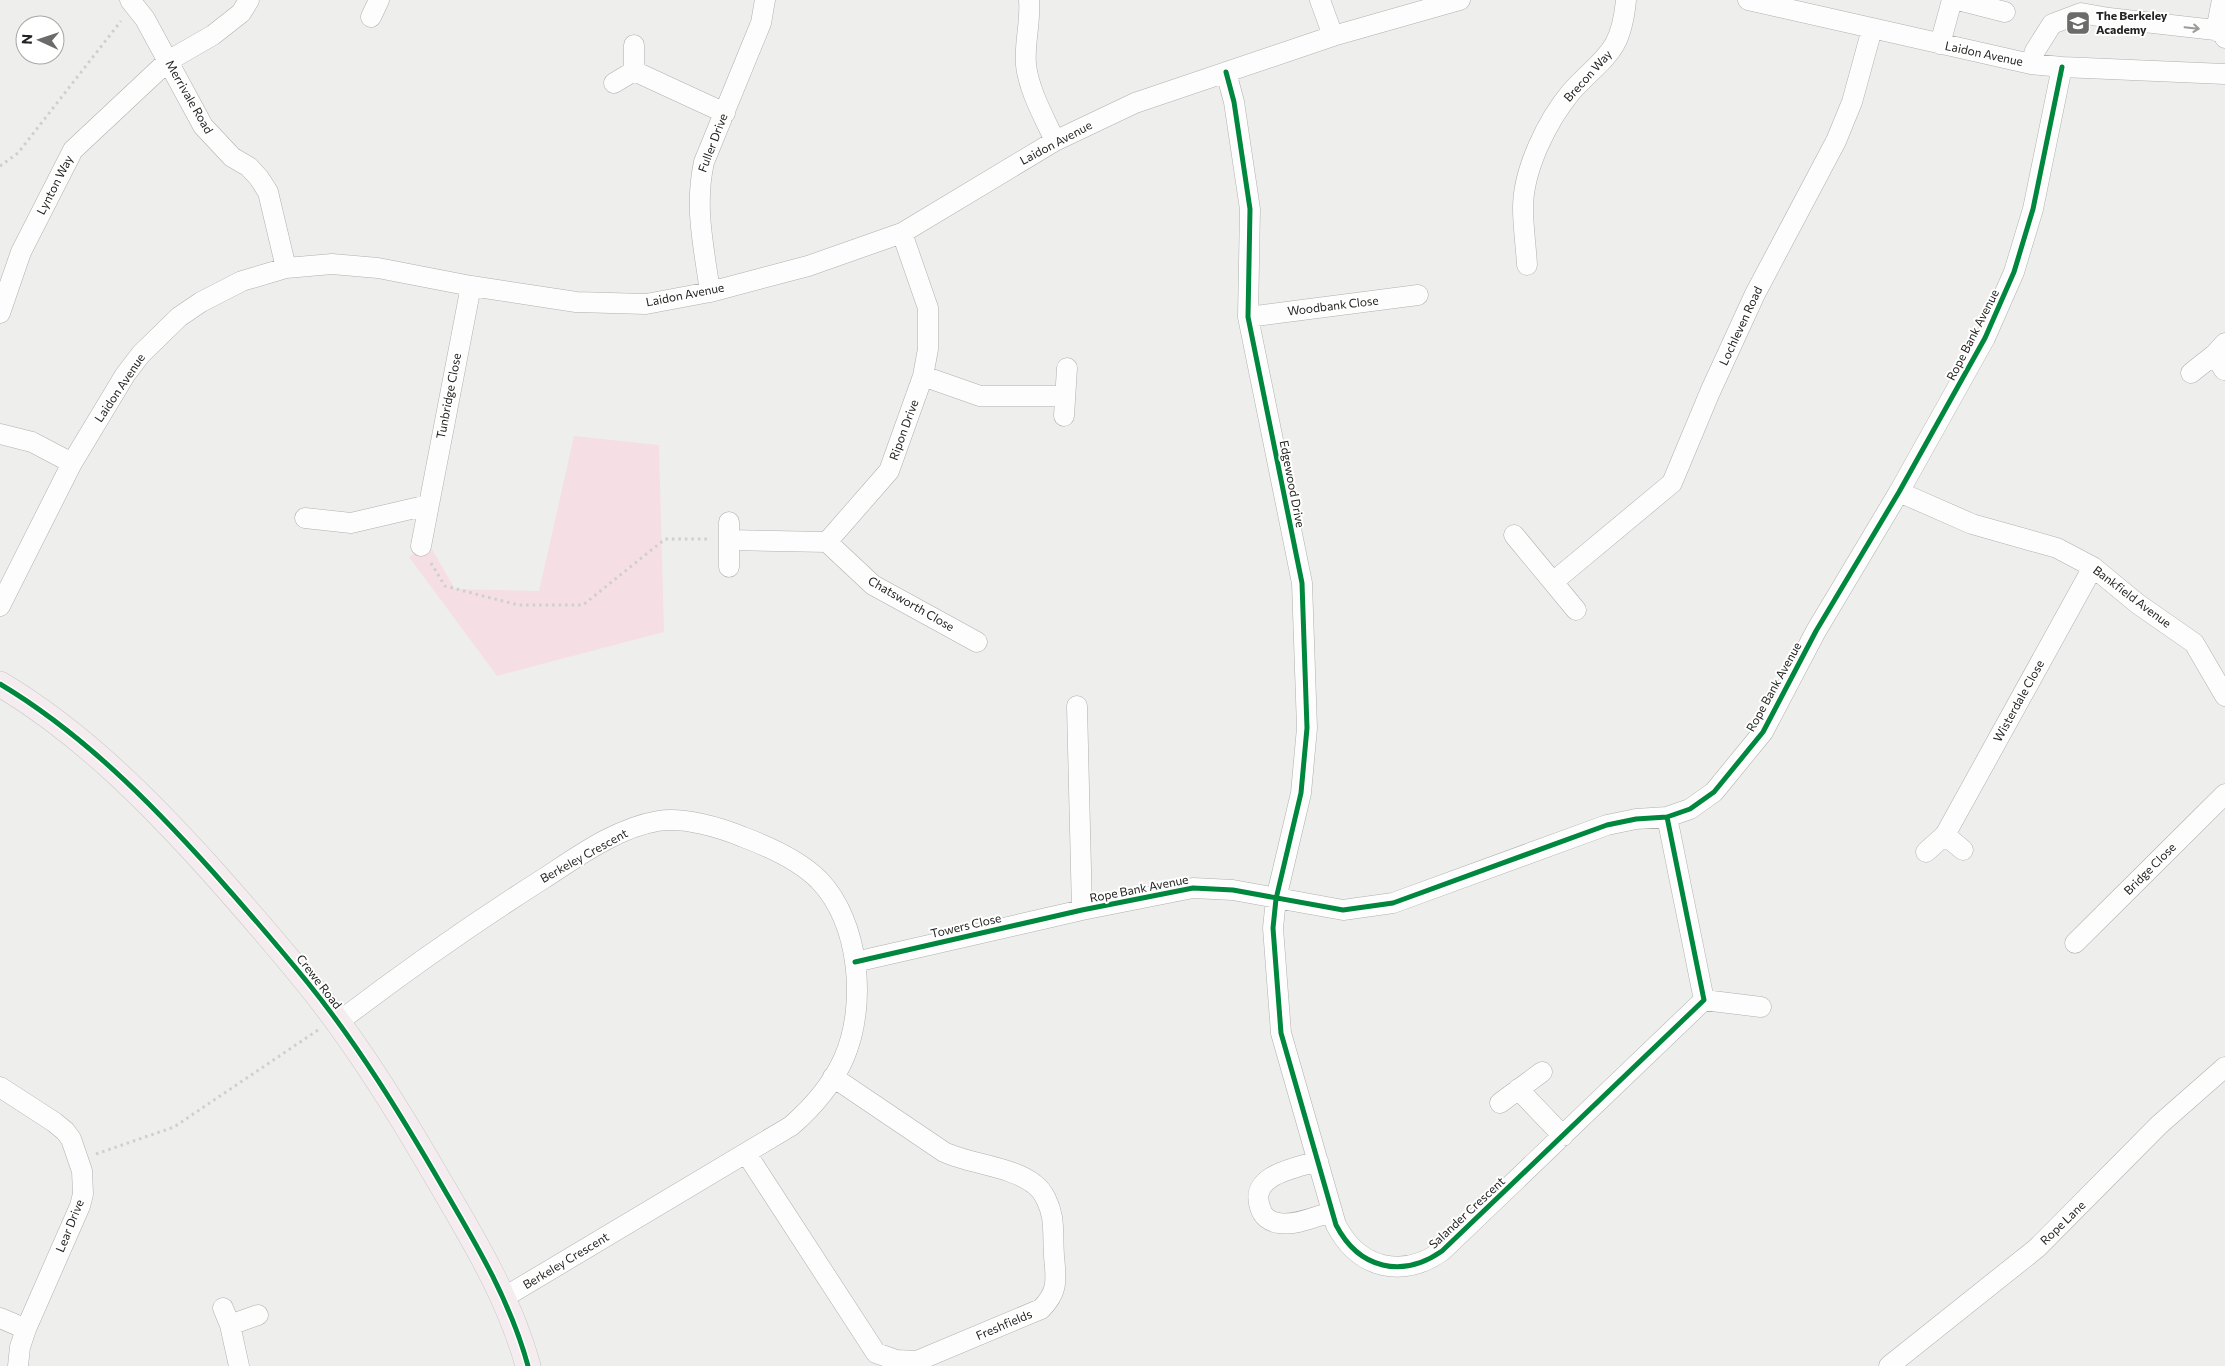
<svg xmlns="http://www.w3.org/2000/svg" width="2225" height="1366" viewBox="0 0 2225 1366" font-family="Commissioner,sans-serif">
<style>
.green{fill:#f5dfe5}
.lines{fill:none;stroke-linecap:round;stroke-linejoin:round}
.minor-casing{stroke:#afb0ae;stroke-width:21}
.major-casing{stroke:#c9c9c8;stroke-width:26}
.path{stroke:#cfcfce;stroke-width:3;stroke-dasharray:2.5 4;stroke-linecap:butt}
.minor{stroke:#fcfdfc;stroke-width:20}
.major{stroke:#f4ecef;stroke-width:25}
.cycleway-casing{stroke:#fff;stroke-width:8}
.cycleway{stroke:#00873e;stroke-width:5}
.oneway{stroke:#9b9b9a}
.labels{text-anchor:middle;stroke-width:4;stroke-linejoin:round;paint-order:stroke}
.poi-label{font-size:12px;font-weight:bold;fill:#242423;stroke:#fff;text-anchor:start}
.street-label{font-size:12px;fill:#242423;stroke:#fff}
</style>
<rect width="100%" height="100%" fill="#eeefed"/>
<path class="green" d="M 574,436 L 659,445 L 664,632 L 497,676 L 409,557 L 429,544 L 455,589 L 539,591 Z"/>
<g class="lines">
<defs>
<path id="minor" d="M 130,0 L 145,19 L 203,126 L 232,157 L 249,167 L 259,178 L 268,192 L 286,268
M 1029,0 C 1031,22 1024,43 1026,65 C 1029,91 1044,117 1055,141
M 1320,0 L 1333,36
M 1748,0 L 2031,64 L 2062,67 L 2225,74
M 1958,0 L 2005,12
M 371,17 L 379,0
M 2216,31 L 2222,0
M 1940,44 L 1952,0
M 2031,64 L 2035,51 L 2052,24 L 2081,13 L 2109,18 L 2224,31 L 2225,38
M 634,71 L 634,45
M 1226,72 L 1234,102 L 1250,209 L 1248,317 L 1302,583 L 1307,728 L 1301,793 L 1276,899 L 1273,928 L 1281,1033 L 1336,1225 C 1359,1269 1402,1279 1442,1251 L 1704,1000 L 1667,817
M 614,83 L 634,71 L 725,113
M 1527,265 C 1526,246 1523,227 1523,208 C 1523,170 1547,121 1571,92 C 1604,56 1621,54 1626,0
M 710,292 C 704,247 694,208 704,162 L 761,23 L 765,0
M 0,313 L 21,252 L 73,150 L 168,61 L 213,35 L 241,13 L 249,0
M 1248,317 L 1418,295
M 2215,354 L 2224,370
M 2191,373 L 2215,354 L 2225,343
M 923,376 L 980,396 L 1065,396
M 1064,416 L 1067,368
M 0,434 L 32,442 L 72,463
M 1899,492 L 1972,524 L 2057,548 L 2093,567 L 2138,604 L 2194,643 L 2225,696
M 305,518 L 351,523 L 428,505
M 729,522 L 729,540 L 827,542 L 889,471 L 923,376 L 928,349 L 928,308 L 902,233
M 1514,535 L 1576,610
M 827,542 L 873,585 L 977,642
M 421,546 L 471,286
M 729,567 L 729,540
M 1553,582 L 1672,483 L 1710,392 L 1755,294 L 1836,141 L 1852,102 L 1872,29
M 0,606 L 72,463 L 125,375 L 141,354 L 179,317 L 201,302 L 242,281 L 286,268 L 332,264 L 378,268 L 471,286 L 576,302 L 646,304 L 710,292 L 808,266 L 902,233 L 1055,141 L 1135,103 L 1333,36 L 1460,0
M 1077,706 L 1082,910
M 1945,835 L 1963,850
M 1926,852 L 1945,835 L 2093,567
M 2075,943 L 2225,794
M 855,962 L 1082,910 L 1193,888 L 1233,890 L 1343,910 L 1393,903 L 1607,825 L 1636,819 L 1667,817 L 1690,809 L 1714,792 L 1763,732 L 1816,631 L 1899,492 L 1985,338 L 2014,272 L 2033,209 L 2062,67
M 1704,1000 L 1761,1007
M 337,1023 C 404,972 472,924 543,879 C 577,857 616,828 658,821 C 684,817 719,827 743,837 C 770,847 799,860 819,880 C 860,923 867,1005 844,1058 C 832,1085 813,1107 791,1126 L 503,1298
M 0,1087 L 54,1122 L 65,1131 L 71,1139 L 82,1171 L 83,1194 L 80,1206 L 26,1329 L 20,1347 L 18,1366
M 1518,1089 L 1563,1136
M 1500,1103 L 1542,1072
M 746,1153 L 876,1353 L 896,1360 L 917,1361 L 1041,1309 C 1059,1291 1056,1279 1054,1256 C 1053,1243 1054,1230 1052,1217 C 1050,1206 1044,1191 1034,1184 C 1013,1167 970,1164 944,1152 L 833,1077
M 1318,1161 C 1297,1168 1249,1174 1260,1207 C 1262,1216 1270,1222 1279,1223 C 1295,1226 1317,1216 1332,1212
M 223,1308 L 230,1325 L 239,1366
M 0,1318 L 26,1329
M 230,1325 L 258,1315
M 1889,1366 L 2037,1248 L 2159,1125 L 2225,1067"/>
<path id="major" d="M 0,684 C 82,733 150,802 213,872 C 245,908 277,945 308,983 C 358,1045 401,1115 441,1184 C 475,1242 510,1300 528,1366"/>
</defs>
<use href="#minor" class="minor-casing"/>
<use href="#major" class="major-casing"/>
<path class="path" d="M 0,166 L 18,153 L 121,21
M 431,563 L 445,586 L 518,605 L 583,605 L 665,539 L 711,539
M 96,1154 L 174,1127 L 318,1030"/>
<use href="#minor" class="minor"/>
<use href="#major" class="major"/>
<defs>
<path id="cycleway" d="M 1226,72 L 1234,102 L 1250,209 L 1248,317 L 1302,583 L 1307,728 L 1301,793 L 1276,899 L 1273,928 L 1281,1033 L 1336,1225 C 1359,1269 1402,1279 1442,1251 L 1704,1000 L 1667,817
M 0,684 C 82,733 150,802 213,872 C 245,908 277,945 308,983 C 358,1045 401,1115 441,1184 C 475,1242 510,1300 528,1366
M 855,962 L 1082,910 L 1193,888 L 1233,890 L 1343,910 L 1393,903 L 1607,825 L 1636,819 L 1667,817 L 1690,809 L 1714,792 L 1763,732 L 1816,631 L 1899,492 L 1985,338 L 2014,272 L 2033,209 L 2062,67"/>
</defs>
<use href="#cycleway" class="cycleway-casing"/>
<use href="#cycleway" class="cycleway"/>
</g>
<defs><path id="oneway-shaft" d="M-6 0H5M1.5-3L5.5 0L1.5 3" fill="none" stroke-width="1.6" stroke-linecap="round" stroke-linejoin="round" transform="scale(1.25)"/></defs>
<use class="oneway" href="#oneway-shaft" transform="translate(2192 28) rotate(6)"/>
<defs>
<symbol id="school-square" viewBox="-11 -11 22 22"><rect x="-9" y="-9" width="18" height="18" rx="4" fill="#6b6b6a" stroke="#fff"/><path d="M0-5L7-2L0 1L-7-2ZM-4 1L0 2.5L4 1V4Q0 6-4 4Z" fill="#fff"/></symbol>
</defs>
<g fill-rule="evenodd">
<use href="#school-square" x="2064" y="9" width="28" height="28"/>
</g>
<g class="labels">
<g class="poi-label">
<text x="2096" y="20">The Berkeley<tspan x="2096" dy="14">Academy</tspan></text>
</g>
<g class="street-label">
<text transform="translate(1984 54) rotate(12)" y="4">Laidon Avenue</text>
<text transform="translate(1588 76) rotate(-48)" y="4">Brecon Way</text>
<text transform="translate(189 97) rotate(60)" y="4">Merrivale Road</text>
<text transform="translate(713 143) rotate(-69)" y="4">Fuller Drive</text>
<text transform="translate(1056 143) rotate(-28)" y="4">Laidon Avenue</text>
<text transform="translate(55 185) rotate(-63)" y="4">Lynton Way</text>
<text transform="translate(685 295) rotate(-11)" y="4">Laidon Avenue</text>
<text transform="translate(1333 306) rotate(-7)" y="4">Woodbank Close</text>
<text transform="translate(1741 326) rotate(-65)" y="4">Lochleven Road</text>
<text transform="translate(1973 335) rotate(-63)" y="4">Rope Bank Avenue</text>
<text transform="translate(120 388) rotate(-56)" y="4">Laidon Avenue</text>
<text transform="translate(449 396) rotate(-79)" y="4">Tunbridge Close</text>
<text transform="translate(904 430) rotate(-70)" y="4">Ripon Drive</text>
<text transform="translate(1292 484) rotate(79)" y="4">Edgewood Drive</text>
<text transform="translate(2132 597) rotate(37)" y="4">Bankfield Avenue</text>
<text transform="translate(911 604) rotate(30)" y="4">Chatsworth Close</text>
<text transform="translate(1774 687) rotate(-61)" y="4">Rope Bank Avenue</text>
<text transform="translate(2019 701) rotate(-61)" y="4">Wisterdale Close</text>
<text transform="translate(584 856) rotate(-29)" y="4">Berkeley Crescent</text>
<text transform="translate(2150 869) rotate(-45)" y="4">Bridge Close</text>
<text transform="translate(1139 889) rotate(-11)" y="4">Rope Bank Avenue</text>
<text transform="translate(966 926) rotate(-13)" y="4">Towers Close</text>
<text transform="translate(319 982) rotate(52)" y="4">Crewe Road</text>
<text transform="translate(1467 1213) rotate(-43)" y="4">Salander Crescent</text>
<text transform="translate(2063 1223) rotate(-44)" y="4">Rope Lane</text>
<text transform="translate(70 1226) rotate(-68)" y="4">Lear Drive</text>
<text transform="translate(566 1261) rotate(-31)" y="4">Berkeley Crescent</text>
<text transform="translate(1004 1325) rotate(-23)" y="4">Freshfields</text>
</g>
</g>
<g transform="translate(40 40) rotate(273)"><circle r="24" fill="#ffffff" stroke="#a7a7a7"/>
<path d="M0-4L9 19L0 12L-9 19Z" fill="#6b6b6a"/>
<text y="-8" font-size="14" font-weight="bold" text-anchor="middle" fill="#242423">N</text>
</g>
</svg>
